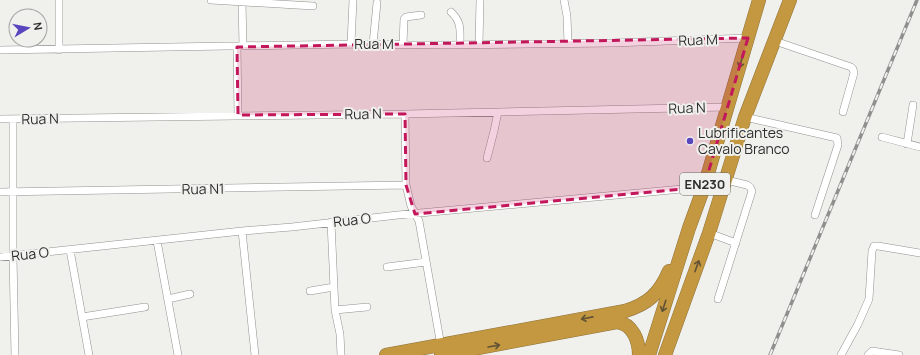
<svg xmlns="http://www.w3.org/2000/svg" width="920" height="355" viewBox="0 0 920 355" font-family="Manrope,sans-serif">
<style>
.lines{fill:none;stroke-linecap:round;stroke-linejoin:round}
.street-casing{stroke:#91928f;stroke-width:8}
.highway-casing{stroke:#8f733a;stroke-width:14}
.street{stroke:#fff;stroke-width:7}
.highway{stroke:#c39841;stroke-width:13}
.rail-casing{stroke:#8f8f8d;stroke-width:3.5}
.rail{stroke:#f0f0ed;stroke-width:2;stroke-dasharray:6;stroke-linecap:butt}
.oneway{stroke:#625334}
.marked{fill:#c2185b;fill-opacity:0.2;stroke:#c2185b;stroke-width:3;stroke-dasharray:8 5;stroke-linejoin:round}
.poi-dot{fill:#5945bd;stroke:#f0f0ed;stroke-width:1.5}
.labels{text-anchor:middle;stroke-width:4;stroke-linejoin:round;paint-order:stroke}
.shield{fill:#f0f0ed;stroke:#686867;stroke-width:1}
.shield-label{font-size:13px;font-weight:bold;fill:#2e2e2d}
.street-label{font-size:14px;fill:#2e2e2d;stroke:#f0f0ed}
.poi-label{font-size:14px;fill:#2e2e2d;stroke:#f0f0ed;text-anchor:start}
</style>
<rect width="100%" height="100%" fill="#f0f0ed"/>
<g class="lines">
<defs>
<path id="street" d="M 211,0 L 313,6
M 564,0 L 567,16 L 568,43
M 242,2 L 243,46
M 451,12 C 462,22 460,31 460,45
M 775,41 L 851,67 L 853,69 L 854,73 L 843,112
M 351,44 L 353,0
M 373,44 L 377,3
M 403,44 L 404,19 L 406,17 L 421,15
M 479,44 L 480,0
M 237,47 L 238,115
M 0,50 L 351,44 L 450,45 L 613,43 L 748,38
M 59,50 L 59,0
M 405,114 L 406,185 L 411,206 L 419,221 L 441,346
M 745,117 L 837,138 L 838,145 L 815,215
M 0,119 L 405,114 L 727,107
M 13,119 L 13,256 L 15,355
M 882,137 L 920,147
M 907,144 L 913,105
M 487,158 L 494,131 L 498,112
M 0,192 L 406,185
M 331,222 L 335,310 L 340,334 L 341,355
M 242,231 L 255,355
M 709,233 L 736,243
M 157,241 L 178,355
M 70,250 L 89,355
M 0,257 L 242,231 L 292,227 L 398,215 L 704,187
M 387,267 L 426,262
M 310,291 L 334,287
M 168,299 L 190,294
M 718,299 L 752,191 L 750,187 L 747,185 L 726,180
M 335,310 L 367,307
M 82,317 L 145,307
M 841,355 L 858,324 L 869,299 L 872,251 L 874,246 L 878,246 L 920,253
M 868,355 L 872,351 L 899,355"/>
<path id="highway" d="M 386,355 L 625,311 C 648,304 659,294 669,271
M 441,355 L 617,322 C 633,324 639,341 639,355
M 649,355 L 689,228 L 704,187 L 759,0
M 665,355 L 709,233 L 745,117 L 790,0"/>
</defs>
<use href="#street" class="street-casing"/>
<use href="#highway" class="highway-casing"/>
<use href="#street" class="street"/>
<use href="#highway" class="highway"/>
<defs>
<path id="rail" d="M 770,355 L 917,0"/>
</defs>
<use href="#rail" class="rail-casing"/>
<use href="#rail" class="rail"/>
</g>
<defs><path id="oneway-shaft" d="M-6 0H5M1.5-3L5.5 0L1.5 3" fill="none" stroke-width="1.6" stroke-linecap="round" stroke-linejoin="round"/></defs>
<g class="oneway">
<use href="#oneway-shaft" transform="translate(741 62) rotate(107)"/>
<use href="#oneway-shaft" transform="translate(697 266) rotate(-70)"/>
<use href="#oneway-shaft" transform="translate(664 306) rotate(108)"/>
<use href="#oneway-shaft" transform="translate(587 318) rotate(169)"/>
<use href="#oneway-shaft" transform="translate(494 346) rotate(-10)"/>
</g>
<path class="marked" d="M 748,38 L 704,187 L 415,214 L 406,185 L 405,114 L 238,115 L 237,47 Z"/>
<circle class="poi-dot" cx="690" cy="141" r="4"/>
<g class="labels">
<rect class="shield" x="680" y="173" width="50" height="22" rx="3"/>
<g class="shield-label">
<text x="705" y="189">EN230</text>
</g>
<g class="street-label">
<text transform="translate(698 40) rotate(-2)" y="5">Rua M</text>
<text x="374" y="49">Rua M</text>
<text transform="translate(687 108) rotate(-2)" y="5">Rua N</text>
<text transform="translate(363 114) rotate(-1)" y="5">Rua N</text>
<text transform="translate(40 119) rotate(-1)" y="5">Rua N</text>
<text transform="translate(203 189) rotate(-1)" y="5">Rua N1</text>
<text transform="translate(352 220) rotate(-6)" y="5">Rua O</text>
<text transform="translate(30 254) rotate(-6)" y="5">Rua O</text>
</g>
<g class="poi-label">
<text x="698" y="138">Lubrificantes<tspan x="698" dy="16">Cavalo Branco</tspan></text>
</g>
</g>
<g transform="translate(28 28) rotate(80)"><circle r="19" fill="#f0f0ed" stroke="#a2a2a0"/>
<path d="M0-3L7 15L0 10L-7 15Z" fill="#5945bd"/>
<text y="-6" font-size="11" font-weight="bold" text-anchor="middle" fill="#2e2e2d">N</text>
</g>
</svg>
